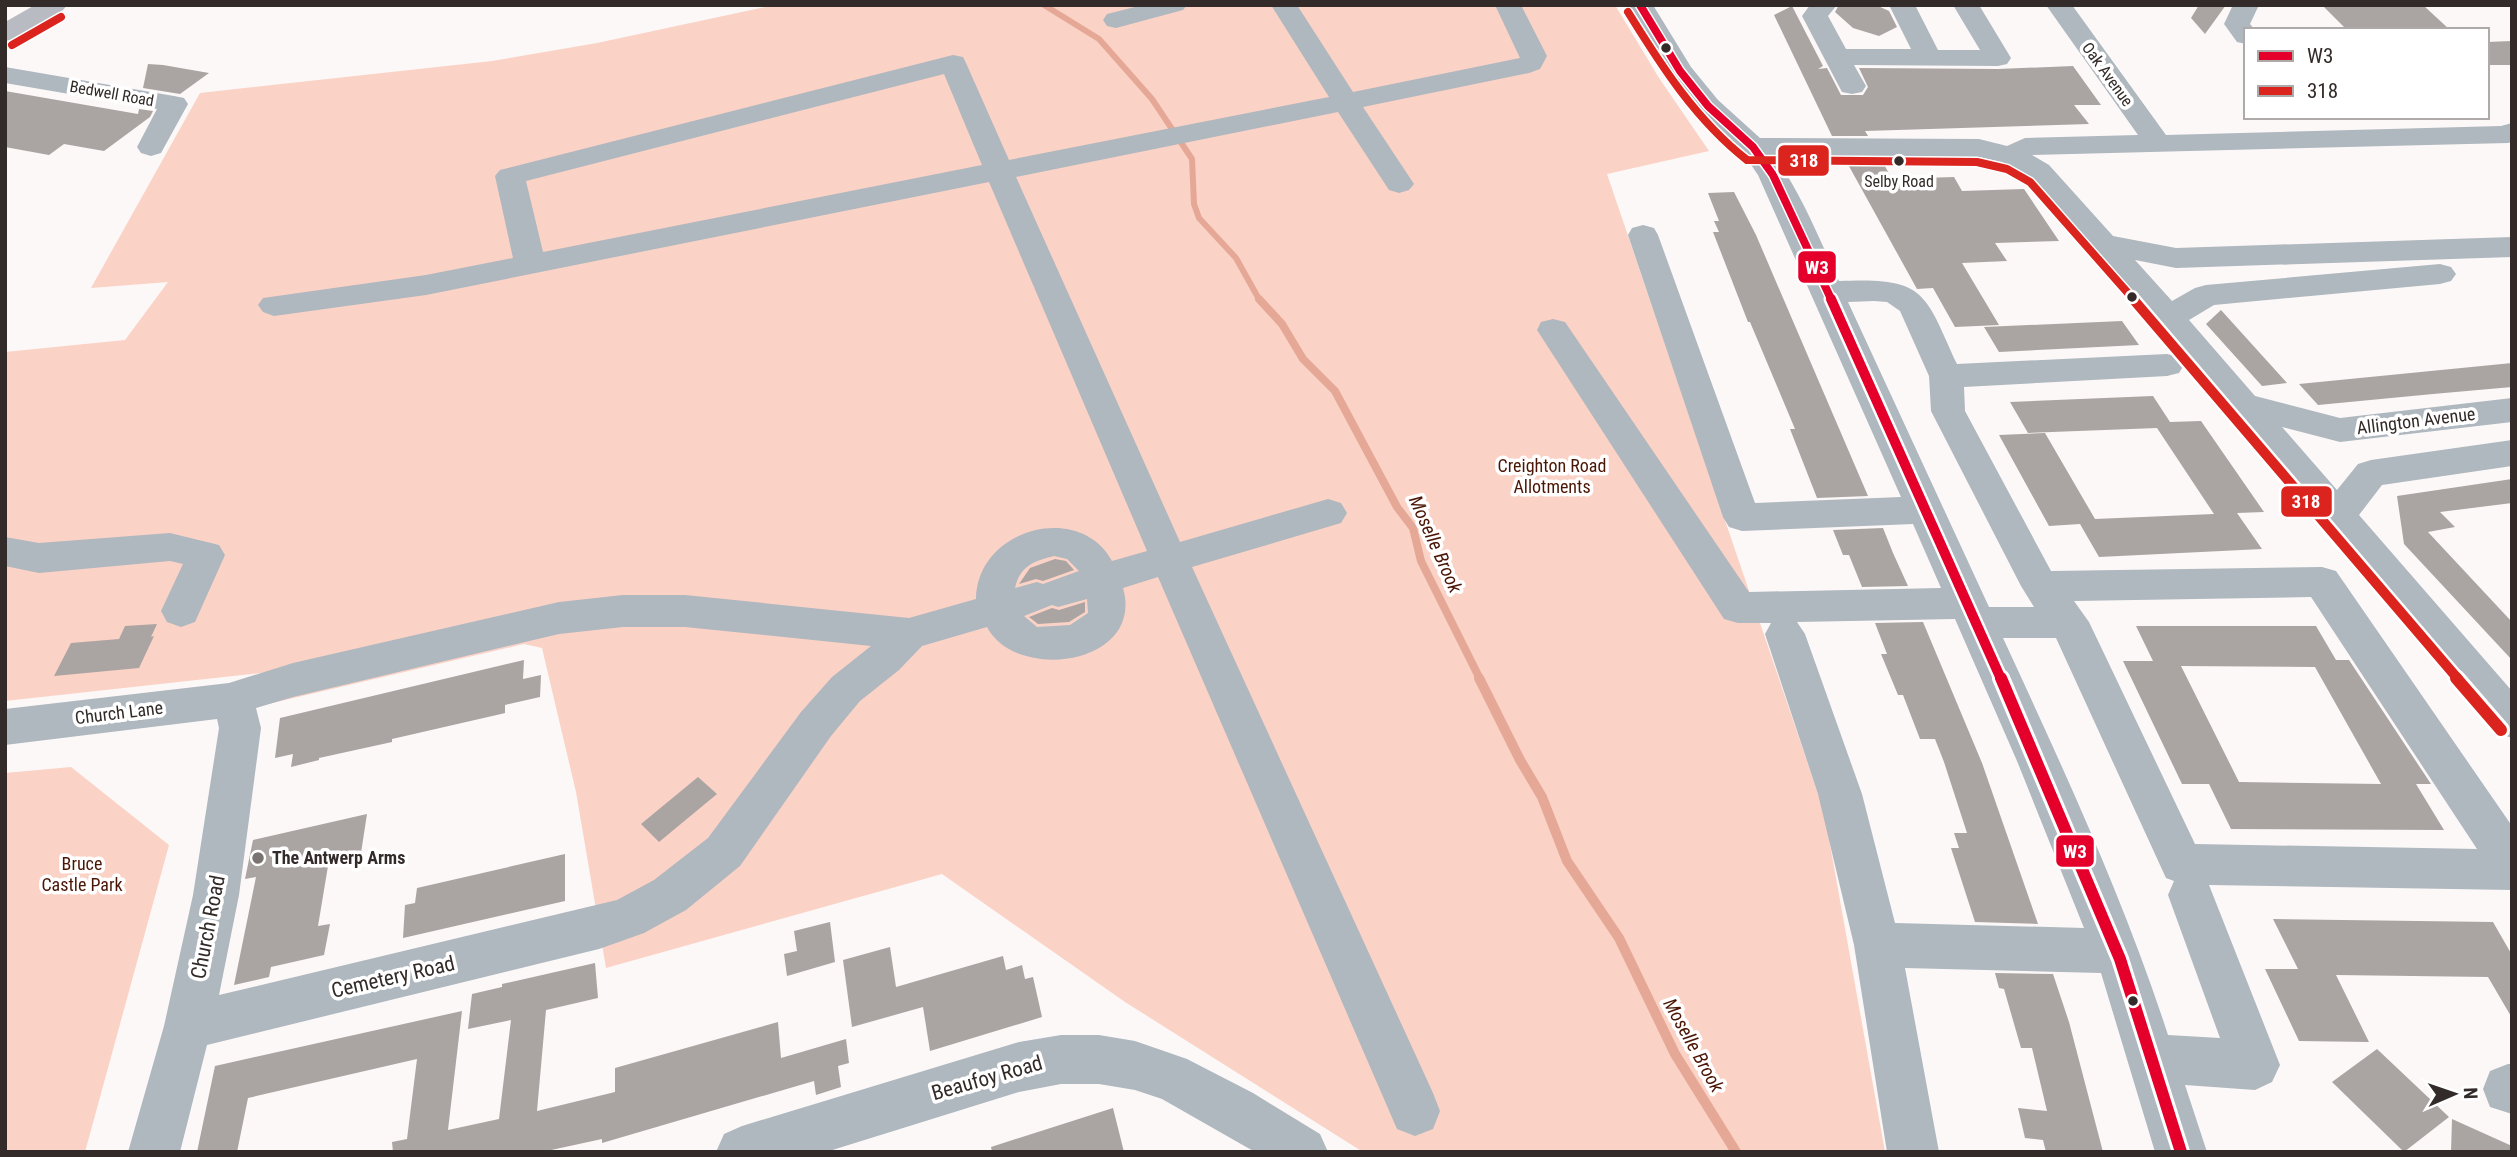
<svg xmlns="http://www.w3.org/2000/svg" width="2517" height="1157" viewBox="0 0 2517 1157" font-family="'Roboto Condensed',sans-serif">
<style>
.green{fill:#fbd2c6}
.lines{fill:none;stroke-linecap:round;stroke-linejoin:round}
.stream-far2{stroke:#e6a896;stroke-width:6}
.stream-far1{stroke:#e6a896;stroke-width:8}
.stream{stroke:#e6a896;stroke-width:10}
.building{fill:#aaa4a3;fill-rule:evenodd}
.minor{fill:#afb7bf;fill-rule:evenodd}
.highway{fill:#b8bcc2;fill-rule:evenodd}
.bus-1-far2-casing{stroke:#fff;stroke-width:11}
.bus-1-far1-casing{stroke:#fff;stroke-width:15}
.bus-1-casing{stroke:#fff;stroke-width:18}
.bus-2-far2-casing{stroke:#fff;stroke-width:11}
.bus-2-far1-casing{stroke:#fff;stroke-width:15}
.bus-2-casing{stroke:#fff;stroke-width:18}
.bus-1-far2{stroke:#e4002b;stroke-width:8}
.bus-1-far1{stroke:#e4002b;stroke-width:10}
.bus-1{stroke:#e4002b;stroke-width:12}
.bus-2-far2{stroke:#dc241f;stroke-width:8}
.bus-2-far1{stroke:#dc241f;stroke-width:10}
.bus-2{stroke:#dc241f;stroke-width:12}
.bus-dot{fill:#332b29;stroke:#fff;stroke-width:2.5}
.poi-dot{fill:#797371;stroke:#fff;stroke-width:2.5}
.labels{text-anchor:middle;stroke-width:7;stroke-linejoin:round;paint-order:stroke}
.far-street-label{font-size:16px;fill:#332b29;stroke:#fff}
.bus-label{font-size:16px;fill:#332b29;stroke:#fff}
.street-label{font-size:18px;fill:#332b29;stroke:#fff}
.park-label{font-size:18px;fill:#4a1504;stroke:#fff}
.poi-label{font-size:18px;font-weight:bold;fill:#332b29;stroke:#fff;text-anchor:start}
.water-label{font-size:19px;font-style:italic;fill:#4b1505;stroke:#fff}
.near-street-label{font-size:21px;fill:#332b29;stroke:#fff}
.line-badge{stroke:#fff;stroke-width:2.5}
.badge-label{font-size:19px;text-anchor:middle;font-weight:bold;fill:#fff}
</style>
<rect width="100%" height="100%" fill="#fcf8f7"/>
<path class="green" d="M 775,5 L 1615,5 L 1659,78 L 1709,151 L 1607,174 L 1824,811 L 1885,1152 L 1363,1152 L 1125,1002 L 942,874 L 606,968 L 576,792 L 542,648 L 524,644 L 268,704 L 270,672 L 5,701 L 5,352 L 125,340 L 168,282 L 91,288 L 200,93 L 492,61 L 597,43 Z
M 71,767 L 169,845 L 85,1152 L 5,1152 L 5,773 Z"/>
<g class="lines">
<path class="stream-far2" d="M 1044,5 L 1099,39 L 1152,99 L 1192,159 L 1194,204 L 1199,218 L 1236,258 L 1260,301"/>
<path class="stream-far1" d="M 1259,299 L 1282,324 L 1303,359 L 1335,391 L 1397,507 L 1413,528 L 1421,561 L 1480,679"/>
<path class="stream" d="M 1479,678 L 1520,760 L 1542,797 L 1567,861 L 1619,938 L 1675,1054 L 1736,1152"/>
</g>
<path class="building" d="M 1839,5 L 1878,6 L 1889,11 L 1897,27 L 1879,36 L 1853,28 L 1835,12 Z
M 2199,5 L 2226,5 L 2205,34 L 2191,18 Z
M 2322,5 L 2423,5 L 2450,30 L 2347,30 Z
M 1792,6 L 1823,66 L 1818,69 L 1827,68 L 1841,95 L 1863,95 L 1868,87 L 1859,68 L 1998,69 L 2073,66 L 2101,105 L 2074,105 L 2089,124 L 1865,131 L 1868,136 L 1832,136 L 1774,15 Z
M 2512,41 L 2512,65 L 2487,65 L 2487,42 Z
M 148,64 L 163,65 L 209,73 L 180,94 L 143,88 Z
M 5,91 L 138,114 L 139,109 L 153,111 L 150,117 L 104,151 L 64,144 L 49,155 L 5,147 Z
M 1845,159 L 1881,159 L 1892,179 L 1954,177 L 1962,191 L 2024,189 L 2059,241 L 1995,243 L 2007,261 L 1962,263 L 1999,325 L 1955,327 L 1933,288 L 1917,289 Z
M 1734,192 L 1756,235 L 1868,496 L 1817,498 L 1790,429 L 1795,429 L 1750,322 L 1748,322 L 1713,232 L 1719,232 L 1714,221 L 1719,221 L 1708,193 Z
M 2221,310 L 2287,383 L 2262,386 L 2206,324 Z
M 2122,321 L 2139,345 L 1999,352 L 1984,327 Z
M 2512,363 L 2512,387 L 2433,394 L 2318,405 L 2299,384 Z
M 2153,396 L 2170,422 L 2201,421 L 2264,512 L 2237,513 L 2262,549 L 2099,557 L 2080,524 L 2049,526 L 1999,435 L 2045,433 L 2095,519 L 2214,514 L 2157,428 L 2028,433 L 2010,402 Z
M 2512,479 L 2512,503 L 2440,512 L 2455,527 L 2428,532 L 2512,622 L 2512,660 L 2404,544 L 2397,496 Z
M 1883,528 L 1893,553 L 1908,586 L 1862,587 L 1849,555 L 1843,555 L 1833,530 Z
M 1055,559 L 1066,561 L 1074,570 L 1043,581 L 1036,579 L 1019,584 L 1030,568 Z
M 1085,602 L 1085,612 L 1069,622 L 1038,624 L 1029,617 L 1052,608 L 1059,610 Z
M 1923,622 L 1982,763 L 2038,924 L 1975,922 L 1951,848 L 1959,848 L 1954,833 L 1967,833 L 1944,762 L 1935,739 L 1920,739 L 1903,695 L 1898,695 L 1881,654 L 1887,654 L 1875,623 Z
M 157,624 L 151,637 L 154,636 L 139,668 L 54,676 L 71,643 L 119,639 L 125,626 Z
M 2136,626 L 2316,626 L 2336,660 L 2349,660 L 2431,784 L 2416,784 L 2444,830 L 2231,829 L 2209,784 L 2182,784 L 2123,661 L 2153,661 ZM 2181,666 L 2315,667 L 2381,784 L 2239,782 Z
M 524,660 L 523,679 L 541,675 L 540,697 L 505,705 L 505,713 L 501,714 L 392,739 L 392,742 L 319,758 L 319,760 L 291,767 L 293,754 L 275,758 L 280,718 Z
M 698,777 L 717,794 L 659,842 L 641,824 Z
M 367,814 L 361,853 L 329,860 L 318,926 L 330,924 L 324,955 L 271,967 L 269,977 L 234,985 L 256,877 L 245,879 L 253,840 Z
M 565,854 L 565,901 L 403,938 L 405,905 L 415,903 L 417,888 Z
M 2273,919 L 2493,922 L 2512,955 L 2512,1018 L 2488,977 L 2336,975 L 2369,1042 L 2299,1041 L 2265,969 L 2298,969 Z
M 830,922 L 835,962 L 787,976 L 784,954 L 797,951 L 794,931 Z
M 890,947 L 896,987 L 1003,956 L 1006,970 L 1022,965 L 1025,979 L 1033,977 L 1042,1017 L 930,1051 L 923,1007 L 852,1027 L 843,960 Z
M 595,963 L 598,998 L 546,1010 L 537,1111 L 615,1092 L 615,1068 L 778,1022 L 781,1058 L 846,1039 L 849,1063 L 838,1066 L 841,1087 L 816,1095 L 814,1081 L 602,1143 L 602,1139 L 542,1152 L 393,1152 L 392,1142 L 407,1139 L 417,1059 L 248,1098 L 237,1152 L 197,1152 L 215,1066 L 462,1011 L 448,1130 L 499,1119 L 511,1020 L 468,1029 L 472,994 L 502,987 L 502,984 Z
M 1995,973 L 2053,974 L 2069,1022 L 2103,1152 L 2046,1152 L 2043,1140 L 2025,1138 L 2018,1108 L 2047,1111 L 2032,1048 L 2021,1048 L 2004,989 L 1999,988 Z
M 2377,1049 L 2449,1117 L 2404,1152 L 2332,1082 Z
M 1113,1108 L 1124,1152 L 992,1152 L 991,1147 Z
M 2452,1119 L 2512,1146 L 2512,1152 L 2451,1152 Z"/>
<g class="lines">
<path class="minor" d="M 1143,5 L 1187,5 L 1183,10 L 1116,28 L 1107,26 L 1103,20 L 1107,14 Z
M 1271,5 L 1297,5 L 1353,92 L 1520,58 L 1495,5 L 1521,5 L 1547,56 L 1540,69 L 1529,73 L 1363,107 L 1414,184 L 1409,190 L 1399,193 L 1389,190 L 1338,112 L 1016,177 L 1180,542 L 1328,499 L 1341,503 L 1347,513 L 1341,523 L 1192,567 L 1433,1093 L 1440,1111 L 1433,1129 L 1415,1136 L 1397,1129 L 1158,577 L 1123,588 C 1145,665 1016,683 987,627 L 922,646 L 899,670 L 860,701 L 831,736 L 740,866 L 686,910 L 644,933 L 599,949 L 207,1045 L 180,1152 L 128,1152 L 164,1026 L 193,895 L 219,728 L 217,719 L 5,745 L 5,709 L 229,683 L 293,663 L 559,602 L 623,595 L 685,595 L 909,618 L 976,599 C 977,528 1080,501 1112,561 L 1147,551 L 989,182 L 426,295 L 274,316 L 263,312 L 258,305 L 263,298 L 426,275 L 513,258 L 495,176 L 500,170 L 953,55 L 963,57 L 966,63 L 1009,160 L 1329,97 ZM 944,74 L 982,165 L 543,252 L 526,181 ZM 1054,556 L 1067,559 L 1079,571 L 1043,584 L 1037,582 L 1015,588 C 1020,566 1034,561 1054,556 ZM 1087,599 L 1088,613 L 1070,625 L 1037,627 L 1024,616 L 1052,605 L 1058,607 ZM 623,627 L 685,627 L 871,646 L 832,677 L 801,712 L 708,838 L 654,880 L 617,900 L 219,995 L 239,895 L 261,728 L 256,708 L 293,697 L 559,634 Z
M 1627,5 L 1653,5 L 1691,67 L 1718,100 L 1760,138 L 1979,139 L 2007,146 L 2025,138 L 2138,135 L 2046,5 L 2072,5 L 2166,135 L 2501,126 L 2512,123 L 2512,142 L 2508,143 L 2032,155 L 2049,165 L 2113,236 L 2176,248 L 2512,237 L 2512,257 L 2176,268 L 2135,260 L 2172,301 L 2195,288 L 2206,285 L 2440,264 L 2451,267 L 2456,274 L 2451,281 L 2440,284 L 2214,305 L 2189,320 L 2255,396 L 2340,418 L 2512,398 L 2512,422 L 2340,442 L 2282,427 L 2337,490 L 2358,464 L 2371,460 L 2512,440 L 2512,466 L 2382,485 L 2359,515 L 2512,691 L 2512,738 L 2497,733 L 2157,326 L 2029,177 L 2002,162 L 1979,157 L 1774,156 C 1802,194 1819,239 1839,281 C 1926,277 1924,292 1957,364 L 2167,354 L 2179,357 L 2184,365 L 2179,373 L 2167,376 L 1964,387 L 1965,411 L 2051,571 L 2322,567 L 2336,571 L 2512,826 L 2512,890 L 2209,885 L 2280,1065 L 2272,1082 L 2255,1090 L 2185,1085 L 2207,1152 L 2155,1152 L 2101,973 L 1905,968 L 1939,1152 L 1887,1152 L 1854,945 L 1818,794 L 1765,634 L 1771,623 L 1738,623 L 1724,619 L 1537,330 L 1541,322 L 1553,319 L 1565,322 L 1749,592 L 1941,588 L 1913,524 L 1742,531 L 1729,527 L 1723,517 L 1628,235 L 1632,228 L 1643,225 L 1654,228 L 1658,235 L 1755,503 L 1901,497 L 1758,175 L 1743,153 L 1698,112 L 1670,77 ZM 1874,301 L 1887,302 L 1900,311 L 1929,376 L 1931,411 L 2021,586 L 2034,607 L 1989,607 L 1848,302 ZM 2311,597 L 2477,849 L 2195,844 L 2089,622 L 2074,601 ZM 1955,619 L 2017,761 L 2084,928 L 1895,923 L 1862,794 L 1805,634 L 1797,622 ZM 2003,638 L 2056,638 L 2166,878 L 2174,881 L 2168,895 L 2220,1038 L 2168,1035 C 2124,899 2063,768 2003,638 Z
M 1810,5 L 1837,5 L 1828,16 L 1846,49 L 1911,49 L 1889,5 L 1915,5 L 1938,50 L 1980,50 L 1953,5 L 1979,5 L 2011,58 L 2007,64 L 1998,66 L 1854,65 L 1866,86 L 1862,92 L 1852,94 L 1842,92 L 1802,16 Z
M 2233,5 L 2259,5 L 2250,24 L 2255,30 L 2246,30 L 2246,44 L 2237,42 L 2224,24 Z
M 5,67 L 174,96 L 184,98 L 188,104 L 161,153 L 151,156 L 141,153 L 137,147 L 157,109 L 5,83 Z
M 170,533 L 219,545 L 225,555 L 195,622 L 181,627 L 167,622 L 161,611 L 183,564 L 170,561 L 39,573 L 5,566 L 5,537 L 39,543 Z
M 1061,1035 L 1099,1035 L 1135,1041 L 1187,1059 L 1253,1093 L 1320,1134 L 1328,1152 L 1255,1152 L 1162,1099 L 1135,1090 L 1099,1084 L 1061,1084 L 1019,1092 L 826,1152 L 716,1152 L 724,1134 L 742,1126 L 1019,1042 Z
M 2508,1064 L 2512,1064 L 2512,1114 L 2490,1107 L 2483,1089 L 2490,1071 Z"/>
<path class="highway" d="M 35,5 L 67,5 L 63,10 L 14,39 L 5,41 L 5,22 Z"/>
<defs>
<path id="bus-1-far2" d="M 1640,5 L 1680,71 L 1708,106 L 1753,147 L 1773,175 L 1832,301"/>
<path id="bus-1-far1" d="M 1831,299 L 2001,679"/>
<path id="bus-1" d="M 2001,678 L 2120,959 L 2181,1152"/>
<path id="bus-2-far2" d="M 1628,12 C 1662,67 1696,120 1747,160 L 1977,162 L 2007,169 L 2030,182 L 2135,301
M 12,45 L 61,17"/>
<path id="bus-2-far1" d="M 2133,299 L 2458,679"/>
<path id="bus-2" d="M 2456,678 L 2501,730"/>
</defs>
<use href="#bus-1-far2" class="bus-1-far2-casing"/>
<use href="#bus-1-far1" class="bus-1-far1-casing"/>
<use href="#bus-1" class="bus-1-casing"/>
<use href="#bus-2-far2" class="bus-2-far2-casing"/>
<use href="#bus-2-far1" class="bus-2-far1-casing"/>
<use href="#bus-2" class="bus-2-casing"/>
<use href="#bus-1-far2" class="bus-1-far2"/>
<use href="#bus-1-far1" class="bus-1-far1"/>
<use href="#bus-1" class="bus-1"/>
<use href="#bus-2-far2" class="bus-2-far2"/>
<use href="#bus-2-far1" class="bus-2-far1"/>
<use href="#bus-2" class="bus-2"/>
</g>
<g class="bus-dot">
<circle cx="1666" cy="48" r="6"/>
<circle cx="1899" cy="161" r="6"/>
<circle cx="2132" cy="297" r="6"/>
<circle cx="2133" cy="1001" r="6"/>
</g>
<circle class="poi-dot" cx="258" cy="858" r="7"/>
<g class="labels">
<g class="far-street-label">
<text transform="translate(2108 74) rotate(54)" y="6">Oak Avenue</text>
<text transform="translate(112 93) rotate(10)" y="6">Bedwell Road</text>
</g>
<g class="bus-label">
<text x="1899" y="187">Selby Road</text>
</g>
<g class="street-label">
<text transform="translate(2416 421) rotate(-7)" y="6">Allington Avenue</text>
<text transform="translate(119 713) rotate(-7)" y="6">Church Lane</text>
</g>
<g class="park-label">
<text x="1552" y="472">Creighton Road<tspan x="1552" dy="21">Allotments</tspan></text>
<text x="82" y="870">Bruce<tspan x="82" dy="21">Castle Park</tspan></text>
</g>
<g class="poi-label">
<text x="272" y="864">The Antwerp Arms</text>
</g>
<g class="water-label">
<text transform="translate(1436 544) rotate(66)" y="7">Moselle Brook</text>
<text transform="translate(1694 1045) rotate(61)" y="7">Moselle Brook</text>
</g>
<g class="near-street-label">
<text transform="translate(208 927) rotate(-79)" y="7">Church Road</text>
<text transform="translate(393 977) rotate(-13)" y="7">Cemetery Road</text>
<text transform="translate(987 1078) rotate(-16)" y="7">Beaufoy Road</text>
</g>
</g>
<g class="line-badge">
<rect x="1777" y="144" width="53" height="33" rx="7" fill="#dc241f"/>
<rect x="1797" y="250" width="40" height="34" rx="7" fill="#e4002b"/>
<rect x="2280" y="485" width="53" height="33" rx="7" fill="#dc241f"/>
<rect x="2055" y="834" width="40" height="34" rx="7" fill="#e4002b"/>
</g>
<g class="badge-label">
<text x="1804" y="167">318</text>
<text x="1817" y="274">W3</text>
<text x="2306" y="508">318</text>
<text x="2075" y="858">W3</text>
</g>
<rect width="2517" height="1157" fill="none" stroke="#332b29" stroke-width="14"/>
<rect x="2244" y="28" width="245" height="91" fill="#ffffff" stroke="#adaaa9" stroke-width="2"/>
<rect x="2258" y="51" width="35" height="10" fill="#e4002b" stroke="#adaaa9" stroke-width="2"/>
<text x="2307" y="63" font-size="21" fill="#332b29">W3</text>
<rect x="2258" y="86" width="35" height="10" fill="#dc241f" stroke="#adaaa9" stroke-width="2"/>
<text x="2307" y="98" font-size="21" fill="#332b29">318</text>
<g transform="translate(2454 1094) rotate(88)" stroke="#ffffff" stroke-width="5" paint-order="stroke">
<path d="M0-5L12 26L0 18L-12 26Z" fill="#332b29"/>
<text y="-10" font-size="19" font-weight="bold" text-anchor="middle" fill="#332b29">N</text>
</g>
</svg>
